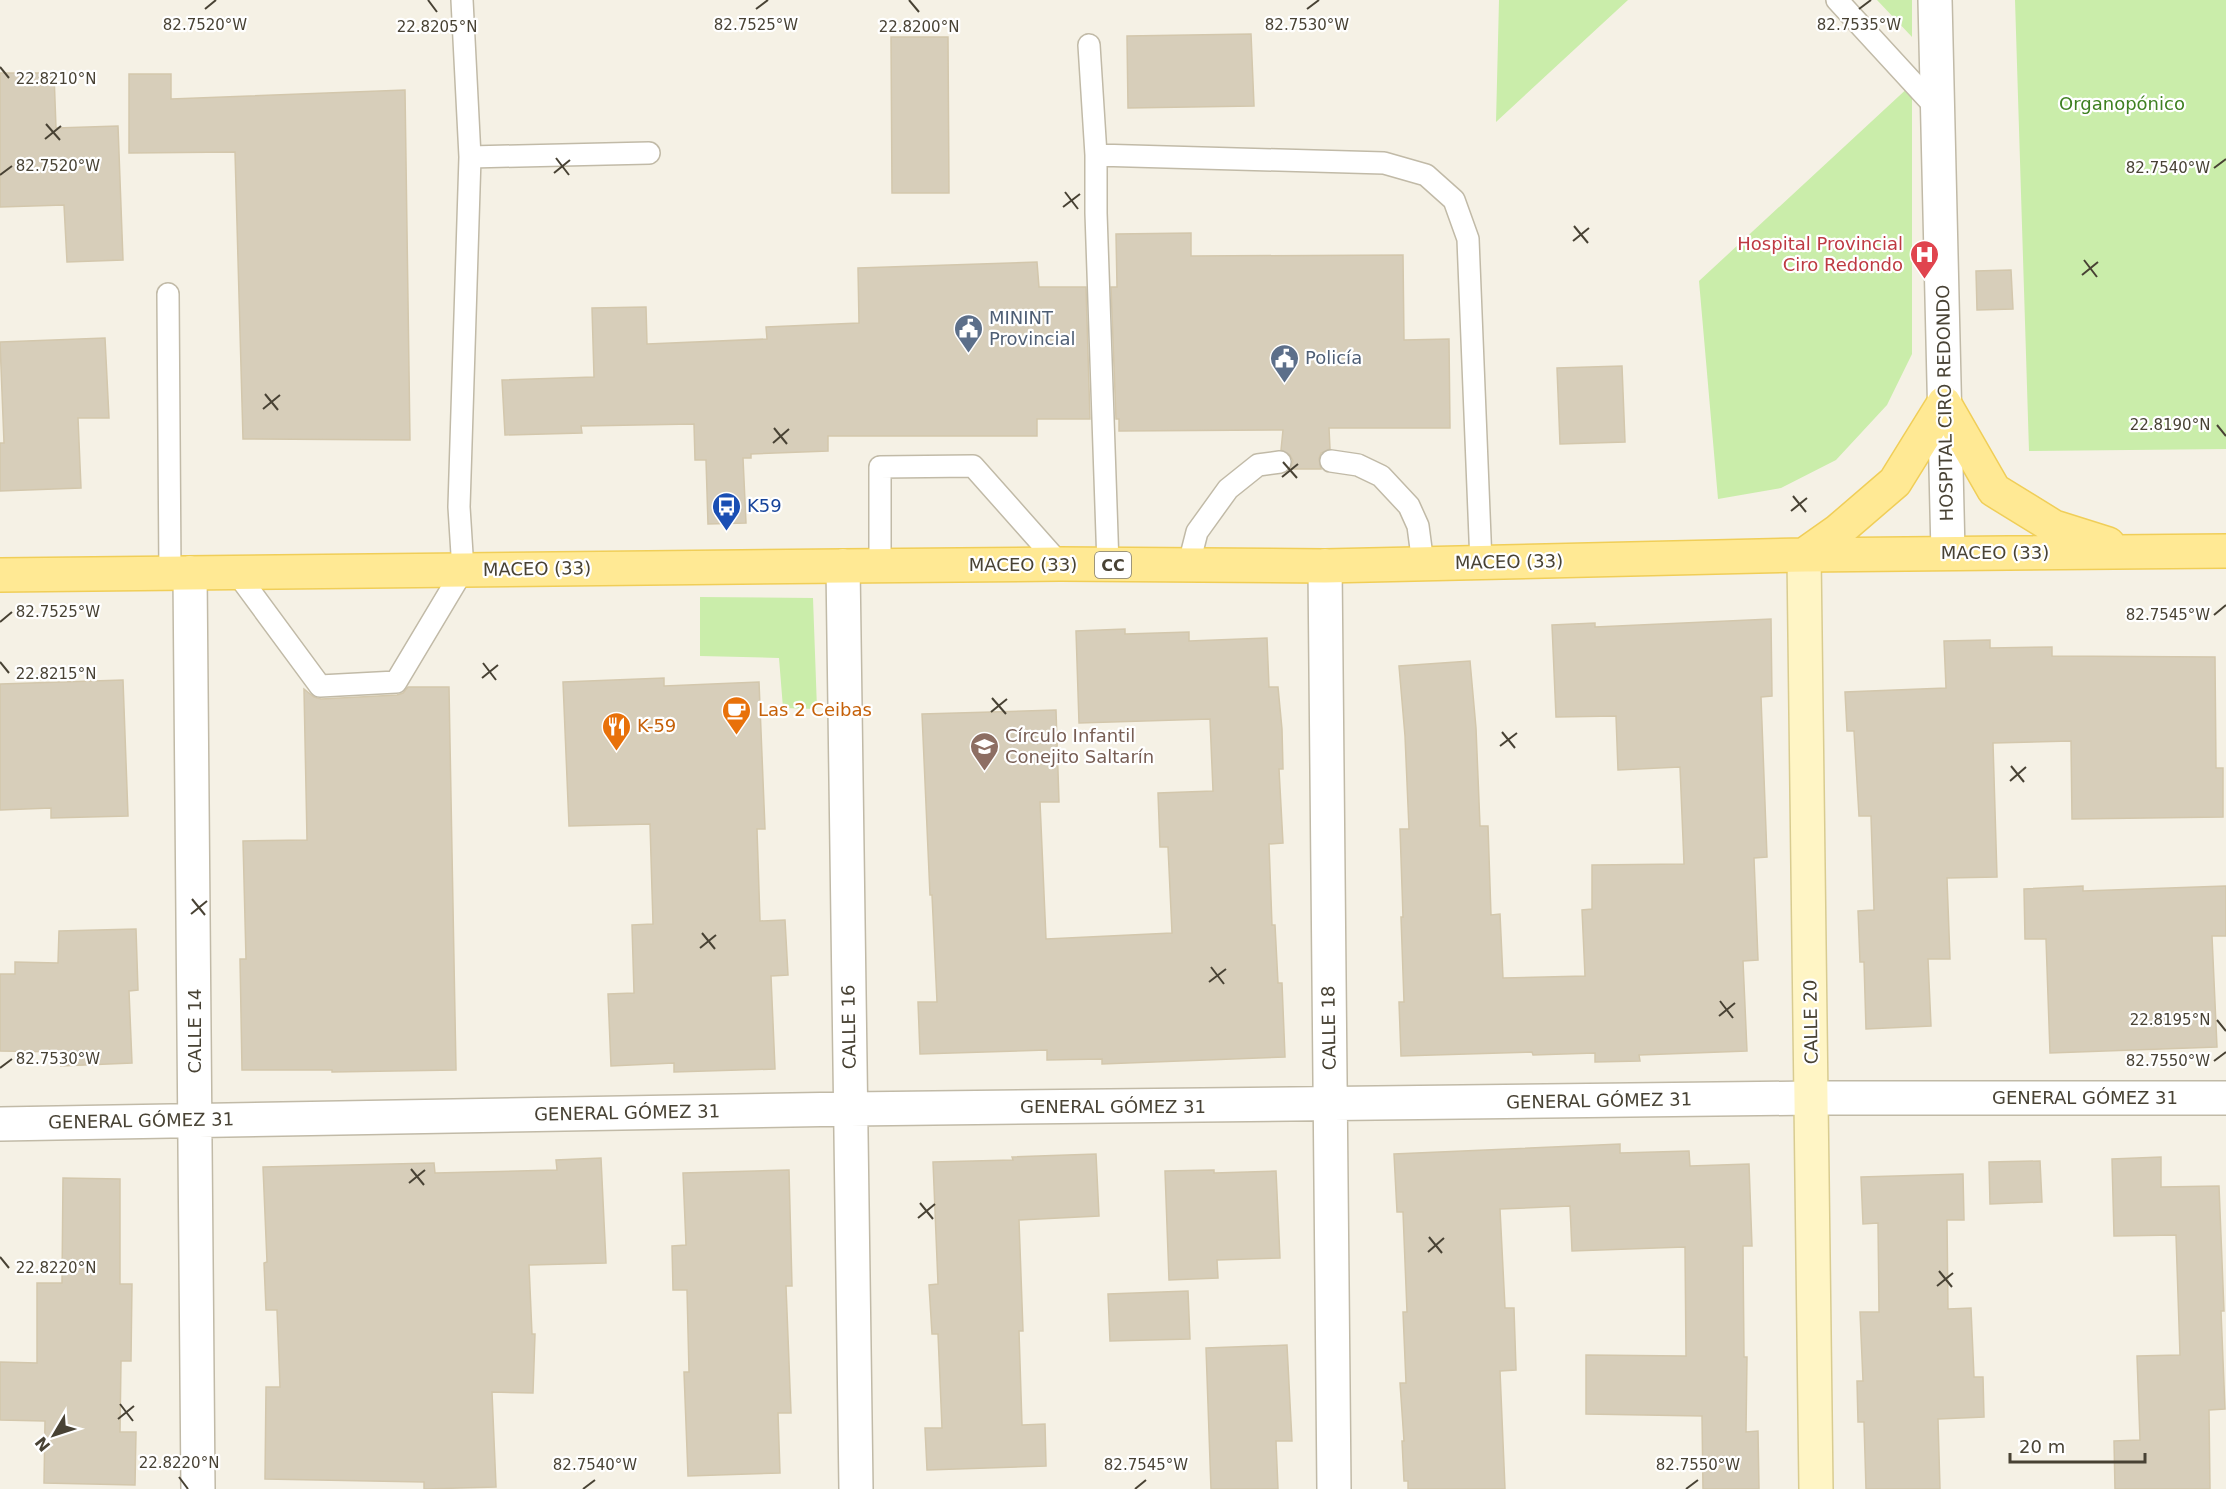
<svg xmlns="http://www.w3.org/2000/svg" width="2226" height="1489" viewBox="0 0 2226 1489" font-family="'DejaVu Sans',sans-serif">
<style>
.green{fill:#caedaa}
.building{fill:#d7ceba;stroke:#d3c7ac;stroke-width:1.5}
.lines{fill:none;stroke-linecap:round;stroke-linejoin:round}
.lane-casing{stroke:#c1baa7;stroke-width:24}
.street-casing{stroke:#c1baa7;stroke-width:36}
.secondary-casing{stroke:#d9cc90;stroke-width:36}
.primary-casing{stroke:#f0ce58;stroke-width:36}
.lane{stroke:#fff;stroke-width:21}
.street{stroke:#fff;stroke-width:33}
.secondary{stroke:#fff5c5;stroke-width:33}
.primary{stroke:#ffe994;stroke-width:33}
.ticks{fill:none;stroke:#484234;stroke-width:2}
.labels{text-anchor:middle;stroke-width:4.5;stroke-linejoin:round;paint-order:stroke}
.shield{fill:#fff;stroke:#7f7b71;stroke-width:1.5}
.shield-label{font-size:16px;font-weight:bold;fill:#484234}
.park-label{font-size:18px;fill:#3e8021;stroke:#fff}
.health-label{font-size:18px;fill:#be3a42;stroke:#fff;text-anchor:end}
.service-label{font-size:18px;fill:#4e5e75;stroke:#fff;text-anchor:start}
.street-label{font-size:18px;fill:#484234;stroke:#fff}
.transit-label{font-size:18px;fill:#164399;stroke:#fff;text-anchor:start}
.food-label{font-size:18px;fill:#c56008;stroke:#fff;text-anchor:start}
.education-label{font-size:18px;fill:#785e54;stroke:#fff;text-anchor:start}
.ticks-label{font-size:15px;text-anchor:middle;fill:#484234;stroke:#fff;stroke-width:4.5;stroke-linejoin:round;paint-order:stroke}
</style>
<rect width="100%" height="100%" fill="#f5f1e5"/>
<path class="green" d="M 1499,0 L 1628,0 L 1496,122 Z
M 1877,0 L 1912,0 L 1912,37 Z
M 2015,0 L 2226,0 L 2226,449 L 2029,451 Z
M 1912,84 L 1912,354 L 1887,405 L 1836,460 L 1781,488 L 1718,499 L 1699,281 Z
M 700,597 L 813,598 L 817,709 L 783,708 L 779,658 L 700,656 Z"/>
<path class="building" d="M 1251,34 L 1254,106 L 1128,108 L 1127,36 Z
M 891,37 L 948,37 L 949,193 L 892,193 Z
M 0,73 L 54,73 L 56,128 L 118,126 L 123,260 L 67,262 L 64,205 L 0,207 Z
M 129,74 L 171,74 L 171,99 L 405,90 L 410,440 L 243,439 L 235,152 L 129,153 Z
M 1191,233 L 1191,256 L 1403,255 L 1404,340 L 1449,339 L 1450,428 L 1329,428 L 1330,449 L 1321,453 L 1319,459 L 1321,469 L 1290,469 L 1293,461 L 1290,455 L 1281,450 L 1283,430 L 1119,431 L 1119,419 L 1116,419 L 1111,287 L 1117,287 L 1116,234 Z
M 1037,262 L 1039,287 L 1086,287 L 1090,419 L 1037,419 L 1037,436 L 828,436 L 828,451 L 751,454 L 751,458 L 743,458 L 746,523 L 708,524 L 706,460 L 695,460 L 694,424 L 581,426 L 582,433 L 505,435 L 502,380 L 594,377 L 592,308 L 646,307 L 647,344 L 767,339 L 766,327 L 859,323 L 858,268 Z
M 2011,270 L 2013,309 L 1977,310 L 1976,271 Z
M 105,338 L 109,418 L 78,418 L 81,488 L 0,491 L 0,443 L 4,443 L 0,342 Z
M 1622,366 L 1625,442 L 1560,444 L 1557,368 Z
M 1771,619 L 1772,696 L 1761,697 L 1767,857 L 1754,858 L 1758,960 L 1743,961 L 1747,1051 L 1639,1055 L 1640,1061 L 1595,1062 L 1595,1053 L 1533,1055 L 1532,1052 L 1401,1056 L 1399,1002 L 1404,1002 L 1401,917 L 1403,917 L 1400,829 L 1409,829 L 1405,736 L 1399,666 L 1470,661 L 1476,728 L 1480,826 L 1488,826 L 1491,915 L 1500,914 L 1503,978 L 1585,976 L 1582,910 L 1592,909 L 1592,865 L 1684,864 L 1680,767 L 1618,770 L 1616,716 L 1556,717 L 1552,625 L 1595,623 L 1595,627 Z
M 1125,629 L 1125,634 L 1189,632 L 1189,641 L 1267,638 L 1269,687 L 1278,687 L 1282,729 L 1283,769 L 1279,769 L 1283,843 L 1269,844 L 1272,925 L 1275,925 L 1278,983 L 1282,983 L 1285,1057 L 1102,1064 L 1102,1059 L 1047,1060 L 1047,1050 L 920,1054 L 918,1002 L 937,1002 L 932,895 L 930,895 L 922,714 L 1056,710 L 1059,802 L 1040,802 L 1046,939 L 1172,933 L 1168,847 L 1160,847 L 1158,793 L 1213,791 L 1210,719 L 1079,723 L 1076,631 Z
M 1990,640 L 1990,648 L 2052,647 L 2052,656 L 2215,657 L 2216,768 L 2223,768 L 2223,817 L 2072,819 L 2071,741 L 1993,743 L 1997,877 L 1947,878 L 1950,959 L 1928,959 L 1931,1026 L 1866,1029 L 1864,962 L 1860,962 L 1858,911 L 1874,910 L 1871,816 L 1859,816 L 1854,731 L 1847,731 L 1845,692 L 1946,688 L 1944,641 Z
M 664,678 L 664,686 L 759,682 L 765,829 L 757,829 L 760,921 L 785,920 L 788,975 L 771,976 L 775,1069 L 674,1072 L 674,1063 L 611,1066 L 608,994 L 634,993 L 632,925 L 653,924 L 650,824 L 569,826 L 563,682 Z
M 123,680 L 128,816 L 51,818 L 51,808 L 0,810 L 0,684 Z
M 408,687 L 449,687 L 456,1070 L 332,1072 L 332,1070 L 242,1070 L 240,959 L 246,959 L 243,841 L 307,840 L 304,689 L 314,697 L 321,699 L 397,695 L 403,693 Z
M 2083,886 L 2083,891 L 2226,886 L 2226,936 L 2212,936 L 2217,1047 L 2050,1053 L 2046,939 L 2025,939 L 2024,889 Z
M 136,929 L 138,990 L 129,991 L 132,1063 L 61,1066 L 61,1052 L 0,1051 L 0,974 L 15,974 L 15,962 L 58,963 L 59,931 Z
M 1620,1144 L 1620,1153 L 1689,1151 L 1690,1166 L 1749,1164 L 1752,1246 L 1743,1246 L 1744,1357 L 1747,1357 L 1746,1432 L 1758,1431 L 1759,1489 L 1703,1489 L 1702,1416 L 1586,1414 L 1586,1355 L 1686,1356 L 1685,1247 L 1572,1251 L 1570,1206 L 1500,1209 L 1505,1308 L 1514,1308 L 1516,1370 L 1500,1371 L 1505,1489 L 1408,1489 L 1408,1481 L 1404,1481 L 1402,1441 L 1404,1441 L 1400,1383 L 1406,1383 L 1403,1312 L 1407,1312 L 1403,1212 L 1397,1212 L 1394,1154 Z
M 1096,1154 L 1099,1216 L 1019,1220 L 1023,1331 L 1019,1331 L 1022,1425 L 1045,1424 L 1046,1466 L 927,1470 L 925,1428 L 942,1428 L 938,1334 L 932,1334 L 929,1285 L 938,1284 L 933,1162 L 1013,1160 L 1012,1157 Z
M 2161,1157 L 2161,1187 L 2219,1186 L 2224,1311 L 2221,1311 L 2225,1409 L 2209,1410 L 2210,1489 L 2115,1489 L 2114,1441 L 2140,1440 L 2137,1356 L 2180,1355 L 2176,1235 L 2114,1236 L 2112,1159 Z
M 601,1158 L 606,1263 L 529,1265 L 532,1334 L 535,1334 L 533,1393 L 492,1392 L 496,1487 L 424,1489 L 424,1482 L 265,1479 L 266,1387 L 280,1387 L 277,1310 L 266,1310 L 264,1263 L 267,1262 L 263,1167 L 434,1163 L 435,1173 L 557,1170 L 556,1160 Z
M 2040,1161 L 2042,1202 L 1990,1204 L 1989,1162 Z
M 789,1170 L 792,1286 L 786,1286 L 791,1413 L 778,1413 L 780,1473 L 688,1476 L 684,1372 L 689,1372 L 687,1290 L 673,1290 L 672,1246 L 686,1245 L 683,1173 Z
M 1214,1170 L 1214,1173 L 1276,1171 L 1280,1258 L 1217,1260 L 1218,1278 L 1169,1280 L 1165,1171 Z
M 1963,1174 L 1964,1220 L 1947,1220 L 1948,1309 L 1971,1308 L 1974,1377 L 1983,1377 L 1984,1417 L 1938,1419 L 1940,1489 L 1866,1489 L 1864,1422 L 1858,1422 L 1857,1381 L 1863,1381 L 1860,1312 L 1879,1312 L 1878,1223 L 1863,1224 L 1861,1177 Z
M 63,1178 L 120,1179 L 120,1284 L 132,1284 L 131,1361 L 121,1361 L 120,1432 L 136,1432 L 135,1485 L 44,1483 L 45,1421 L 0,1420 L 0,1362 L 37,1363 L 37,1283 L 62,1283 Z
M 1188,1291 L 1190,1339 L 1110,1341 L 1108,1294 Z
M 1287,1345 L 1292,1441 L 1276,1441 L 1278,1489 L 1211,1489 L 1206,1348 Z"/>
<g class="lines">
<defs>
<path id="lane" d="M 462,0 L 470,157
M 1837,0 L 1939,111
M 1089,45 L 1096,155 L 1096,213 L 1108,565
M 1096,155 L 1384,163 L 1426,175 L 1454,200 L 1468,239 L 1481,563
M 168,294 L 170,574
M 1331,461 L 1358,465 L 1381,476 L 1409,506 L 1418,526 L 1423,564
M 880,566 L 880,467 L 973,466 L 1060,564
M 1188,567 L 1197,532 L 1228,489 L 1258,465 L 1280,462
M 236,572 L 320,686 L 396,682 L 463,570 L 459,507 L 470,157 L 649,153"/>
<path id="street" d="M 1935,0 L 1948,553
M 843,566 L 856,1489
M 1325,566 L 1334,1489
M 190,573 L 198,1489
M 0,1124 L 850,1109 L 1812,1098 L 2226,1098"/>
<path id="secondary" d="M 1804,555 L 1816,1489"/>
<path id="primary" d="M 1804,555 L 1838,531 L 1895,482 L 1944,403 L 1994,490 L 2054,527 L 2108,544
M 0,575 L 843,566 L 1060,564 L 1325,566 L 1804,555 L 2226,551"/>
</defs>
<use href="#lane" class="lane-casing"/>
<use href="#street" class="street-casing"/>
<use href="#secondary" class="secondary-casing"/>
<use href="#primary" class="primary-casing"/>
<use href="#lane" class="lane"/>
<use href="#street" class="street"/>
<use href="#secondary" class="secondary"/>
<use href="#primary" class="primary"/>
</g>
<path class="ticks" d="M 428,0 L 437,12M 909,0 L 919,12M 205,9 L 216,0M 756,9 L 768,0M 1307,9 L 1319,0M 1859,9 L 1871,0M 0,67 L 9,78M 46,124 L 60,140M 45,139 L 61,126M 556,158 L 569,175M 2214,168 L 2226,159M 554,173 L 570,160M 0,175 L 12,166M 1065,192 L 1078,209M 1063,207 L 1080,194M 1574,226 L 1588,243M 1573,241 L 1589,228M 2084,260 L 2097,277M 2082,275 L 2098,262M 265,394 L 278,410M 263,409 L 280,395M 2217,425 L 2226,436M 774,428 L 787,444M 773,443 L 789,429M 1283,462 L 1297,478M 1282,477 L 1298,464M 1793,496 L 1806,512M 1791,511 L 1807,498M 2214,615 L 2226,605M 0,622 L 12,612M 0,662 L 9,673M 483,663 L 496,680M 482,678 L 498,665M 992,698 L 1006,714M 991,712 L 1007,699M 1502,732 L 1515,748M 1500,746 L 1517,733M 2011,766 L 2024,782M 2010,781 L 2026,767M 192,899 L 205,915M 191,914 L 207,901M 702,933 L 715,949M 700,948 L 716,935M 1211,967 L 1224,984M 1209,982 L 1226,969M 1720,1001 L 1733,1018M 1719,1016 L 1735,1003M 2217,1020 L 2226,1031M 2214,1061 L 2226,1052M 0,1068 L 12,1059M 411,1169 L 424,1185M 409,1183 L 425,1170M 920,1203 L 933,1219M 918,1218 L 935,1204M 1429,1237 L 1442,1253M 1428,1252 L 1444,1238M 0,1257 L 9,1268M 1939,1271 L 1952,1287M 1937,1286 L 1953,1273M 120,1404 L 133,1421M 118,1419 L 134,1406M 179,1477 L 188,1489M 583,1489 L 595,1480M 1135,1489 L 1146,1480M 1686,1489 L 1698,1480"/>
<defs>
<symbol id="hospital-pin" viewBox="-11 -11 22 30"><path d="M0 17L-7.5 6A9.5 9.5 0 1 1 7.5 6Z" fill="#e0444e" stroke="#fff"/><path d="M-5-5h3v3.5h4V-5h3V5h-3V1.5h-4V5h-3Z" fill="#fff"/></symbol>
<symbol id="civic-pin" viewBox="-11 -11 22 30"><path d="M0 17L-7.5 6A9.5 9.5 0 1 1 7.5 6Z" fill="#5c6f8a" stroke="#fff"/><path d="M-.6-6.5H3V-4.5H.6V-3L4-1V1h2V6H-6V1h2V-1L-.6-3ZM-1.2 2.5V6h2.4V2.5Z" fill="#fff"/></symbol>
<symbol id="bus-pin" viewBox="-11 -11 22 30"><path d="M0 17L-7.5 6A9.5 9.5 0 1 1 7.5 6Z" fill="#1a4fb4" stroke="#fff"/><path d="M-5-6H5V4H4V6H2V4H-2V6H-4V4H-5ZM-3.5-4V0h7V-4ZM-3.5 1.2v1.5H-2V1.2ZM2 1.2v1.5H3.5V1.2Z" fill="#fff"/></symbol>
<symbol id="cafe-pin" viewBox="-11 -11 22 30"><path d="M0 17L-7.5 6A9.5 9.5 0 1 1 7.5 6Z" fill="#e8710a" stroke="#fff"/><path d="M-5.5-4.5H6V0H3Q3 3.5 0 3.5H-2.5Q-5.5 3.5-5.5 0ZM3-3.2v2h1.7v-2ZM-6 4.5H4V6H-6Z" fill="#fff"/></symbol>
<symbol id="restaurant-pin" viewBox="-11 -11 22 30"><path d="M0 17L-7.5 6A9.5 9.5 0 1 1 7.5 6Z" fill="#e8710a" stroke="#fff"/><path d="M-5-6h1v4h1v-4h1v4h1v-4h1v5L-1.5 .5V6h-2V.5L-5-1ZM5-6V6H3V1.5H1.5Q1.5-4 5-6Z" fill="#fff"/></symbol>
<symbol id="school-pin" viewBox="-11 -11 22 30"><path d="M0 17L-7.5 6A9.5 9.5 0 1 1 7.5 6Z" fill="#8d6e63" stroke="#fff"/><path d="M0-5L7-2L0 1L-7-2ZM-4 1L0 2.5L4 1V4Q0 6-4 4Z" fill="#fff"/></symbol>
</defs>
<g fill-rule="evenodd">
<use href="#hospital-pin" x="1908" y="238" width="33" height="45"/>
<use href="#civic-pin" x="952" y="312" width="33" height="45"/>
<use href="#civic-pin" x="1268" y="342" width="33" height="45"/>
<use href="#bus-pin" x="710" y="490" width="33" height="45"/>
<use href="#cafe-pin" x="720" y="694" width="33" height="45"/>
<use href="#restaurant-pin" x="600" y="710" width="33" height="45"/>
<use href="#school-pin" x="968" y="730" width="33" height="45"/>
</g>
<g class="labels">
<rect class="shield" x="1095" y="552" width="36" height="26" rx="4.5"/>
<g class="shield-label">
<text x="1113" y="571">CC</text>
</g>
<g class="park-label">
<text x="2122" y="110">Organopónico</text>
</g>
<g class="health-label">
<text x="1903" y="250">Hospital Provincial<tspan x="1903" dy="21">Ciro Redondo</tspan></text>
</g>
<g class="service-label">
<text x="989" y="324">MININT<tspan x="989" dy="21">Provincial</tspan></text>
<text x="1305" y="364">Policía</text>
</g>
<g class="street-label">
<text transform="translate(1945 403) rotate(-91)" y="6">HOSPITAL CIRO REDONDO</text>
<text x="1995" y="559">MACEO (33)</text>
<text transform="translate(1509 562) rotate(-1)" y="6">MACEO (33)</text>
<text x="1023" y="571">MACEO (33)</text>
<text transform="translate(537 569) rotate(-1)" y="6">MACEO (33)</text>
<text transform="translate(1811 1022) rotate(-91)" y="6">CALLE 20</text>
<text transform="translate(849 1027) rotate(-91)" y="6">CALLE 16</text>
<text transform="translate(1329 1028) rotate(-91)" y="6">CALLE 18</text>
<text transform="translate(195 1031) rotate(-90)" y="6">CALLE 14</text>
<text x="2085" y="1104">GENERAL GÓMEZ 31</text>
<text transform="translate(1599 1101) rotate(-1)" y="6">GENERAL GÓMEZ 31</text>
<text x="1113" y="1113">GENERAL GÓMEZ 31</text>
<text transform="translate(627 1113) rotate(-1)" y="6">GENERAL GÓMEZ 31</text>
<text transform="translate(141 1121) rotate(-1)" y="6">GENERAL GÓMEZ 31</text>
</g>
<g class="transit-label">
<text x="747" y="512">K59</text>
</g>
<g class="food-label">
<text x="758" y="716">Las 2 Ceibas</text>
<text x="637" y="732">K-59</text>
</g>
<g class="education-label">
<text x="1005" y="742">Círculo Infantil<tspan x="1005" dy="21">Conejito Saltarín</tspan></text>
</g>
</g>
<g class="ticks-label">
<text x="205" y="30">82.7520°W</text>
<text x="756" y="30">82.7525°W</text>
<text x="1307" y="30">82.7530°W</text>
<text x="1859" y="30">82.7535°W</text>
<text x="437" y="32">22.8205°N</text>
<text x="919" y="32">22.8200°N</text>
<text x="56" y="84">22.8210°N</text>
<text x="58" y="171">82.7520°W</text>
<text x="2168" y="173">82.7540°W</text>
<text x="2170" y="430">22.8190°N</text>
<text x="58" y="617">82.7525°W</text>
<text x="2168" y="620">82.7545°W</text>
<text x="56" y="679">22.8215°N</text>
<text x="2170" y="1025">22.8195°N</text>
<text x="58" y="1064">82.7530°W</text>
<text x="2168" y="1066">82.7550°W</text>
<text x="56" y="1273">22.8220°N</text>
<text x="179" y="1468">22.8220°N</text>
<text x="595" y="1470">82.7540°W</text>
<text x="1146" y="1470">82.7545°W</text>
<text x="1698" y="1470">82.7550°W</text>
</g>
<g transform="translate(54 1435) rotate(231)" stroke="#ffffff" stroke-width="4.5" paint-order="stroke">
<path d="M0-4.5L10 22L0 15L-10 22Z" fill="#484234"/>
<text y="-9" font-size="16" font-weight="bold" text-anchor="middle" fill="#484234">N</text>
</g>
<path d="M2010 1453v9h135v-9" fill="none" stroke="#484234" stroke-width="3"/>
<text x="2019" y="1453" font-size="18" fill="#484234" stroke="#ffffff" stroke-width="4.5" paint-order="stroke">20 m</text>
</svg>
